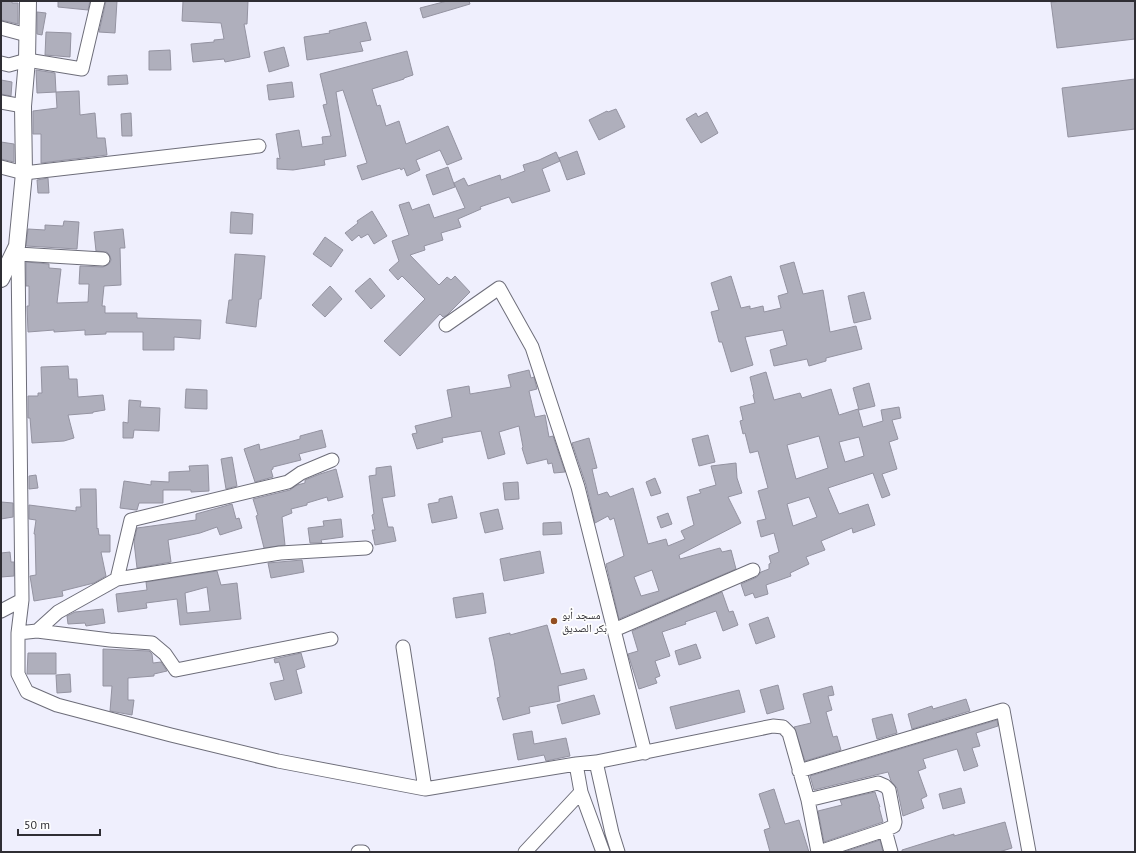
<svg xmlns="http://www.w3.org/2000/svg" width="1136" height="853" viewBox="0 0 1136 853" font-family="'PT Sans','Noto Naskh Arabic',sans-serif">
<style>
.building{fill:#afafbc;stroke:#9493a1;fill-rule:evenodd}
.lines{fill:none;stroke-linecap:round;stroke-linejoin:round}
.minor-casing{stroke:#6d6d79;stroke-width:15}
.major-casing{stroke:#6d6d79;stroke-width:18}
.minor{stroke:#fff;stroke-width:13}
.major{stroke:#fff;stroke-width:16}
.poi-dot{fill:#924e21;stroke:#fefefe;stroke-width:1.5}
.labels{text-anchor:middle;stroke-width:3.5;stroke-linejoin:round;paint-order:stroke}
.poi-label{font-size:11px;fill:#2f2e34;stroke:#fefefe;text-anchor:start}
</style>
<rect width="100%" height="100%" fill="#efeffd"/>
<path class="building" d="M 1,1 L 12,1 L 12,3 L 18,3 L 18,24 L 1,20 Z
M 58,1 L 90,1 L 88,10 L 58,7 Z
M 106,1 L 117,1 L 115,33 L 99,32 Z
M 183,1 L 248,1 L 247,24 L 244,24 L 250,57 L 225,62 L 224,59 L 193,62 L 191,44 L 214,42 L 214,40 L 224,39 L 221,23 L 182,21 Z
M 447,1 L 469,1 L 470,4 L 423,18 L 420,8 Z
M 1064,1 L 1135,1 L 1135,39 L 1057,48 L 1051,2 Z
M 37,12 L 46,13 L 42,35 L 37,34 Z
M 366,22 L 371,40 L 360,42 L 363,51 L 307,60 L 304,37 L 330,33 L 329,31 Z
M 46,32 L 71,33 L 70,57 L 45,55 Z
M 284,47 L 289,66 L 269,72 L 264,52 Z
M 170,50 L 171,70 L 149,70 L 149,51 Z
M 407,51 L 413,75 L 404,78 L 404,79 L 372,89 L 377,106 L 380,105 L 386,126 L 399,121 L 406,144 L 448,126 L 462,159 L 447,165 L 440,150 L 416,160 L 420,170 L 407,176 L 404,168 L 401,170 L 400,168 L 362,180 L 357,166 L 367,163 L 343,90 L 336,92 L 346,156 L 324,160 L 325,165 L 293,170 L 277,169 L 277,158 L 280,159 L 276,134 L 299,130 L 302,147 L 323,144 L 322,137 L 331,136 L 323,105 L 327,104 L 320,74 Z
M 36,70 L 55,73 L 56,92 L 37,93 Z
M 127,75 L 128,84 L 108,85 L 108,76 Z
M 1135,79 L 1135,129 L 1068,137 L 1062,88 Z
M 1,80 L 12,82 L 11,96 L 1,94 Z
M 292,82 L 294,97 L 269,100 L 267,85 Z
M 79,91 L 80,115 L 95,113 L 97,138 L 105,138 L 107,155 L 41,163 L 41,134 L 33,134 L 33,111 L 57,108 L 56,92 Z
M 616,109 L 625,127 L 599,140 L 589,120 L 607,111 L 608,112 Z
M 707,112 L 718,133 L 701,143 L 686,119 L 696,113 L 698,117 Z
M 131,113 L 132,136 L 122,136 L 121,114 Z
M 1,142 L 14,144 L 14,162 L 1,159 Z
M 577,151 L 585,174 L 567,180 L 559,158 Z
M 556,152 L 560,161 L 542,169 L 550,191 L 512,203 L 509,197 L 480,207 L 481,209 L 458,219 L 461,227 L 441,233 L 443,240 L 424,246 L 425,250 L 410,255 L 439,285 L 447,277 L 451,280 L 455,276 L 470,292 L 447,315 L 443,317 L 440,314 L 400,356 L 384,341 L 425,299 L 402,276 L 398,280 L 389,270 L 399,261 L 392,241 L 409,235 L 399,205 L 409,202 L 412,210 L 429,204 L 434,218 L 465,208 L 454,183 L 464,178 L 468,186 L 500,175 L 501,180 L 525,171 L 523,165 L 539,160 Z
M 448,167 L 455,187 L 433,195 L 426,175 Z
M 48,178 L 49,193 L 38,193 L 37,180 Z
M 372,211 L 387,236 L 374,244 L 368,234 L 361,238 L 359,235 L 352,241 L 345,233 L 358,223 L 357,221 Z
M 231,212 L 253,214 L 252,234 L 230,233 Z
M 64,221 L 79,222 L 77,249 L 26,246 L 28,229 L 45,230 L 45,225 L 63,226 Z
M 123,229 L 125,248 L 120,248 L 121,285 L 104,286 L 102,306 L 105,306 L 105,313 L 137,313 L 137,318 L 201,320 L 200,339 L 174,337 L 174,350 L 143,350 L 143,332 L 106,332 L 106,334 L 85,335 L 85,330 L 54,332 L 54,330 L 28,332 L 27,306 L 29,306 L 29,286 L 26,286 L 26,262 L 49,264 L 49,268 L 61,269 L 57,303 L 88,302 L 89,284 L 79,284 L 80,266 L 103,267 L 109,264 L 111,260 L 110,256 L 107,252 L 96,251 L 94,232 Z
M 325,237 L 343,250 L 331,267 L 313,254 Z
M 235,254 L 265,256 L 261,299 L 259,299 L 256,327 L 226,323 L 229,300 L 232,300 Z
M 794,262 L 803,294 L 823,290 L 830,332 L 856,326 L 862,349 L 826,358 L 826,361 L 809,366 L 807,359 L 774,366 L 770,350 L 787,345 L 783,330 L 745,337 L 753,365 L 731,372 L 722,342 L 719,342 L 711,312 L 719,310 L 711,283 L 731,276 L 741,308 L 750,306 L 750,309 L 763,306 L 764,312 L 781,308 L 778,296 L 788,293 L 780,266 Z
M 370,278 L 385,296 L 371,309 L 355,291 Z
M 330,286 L 342,299 L 325,317 L 312,305 Z
M 864,292 L 871,319 L 854,323 L 848,296 Z
M 68,366 L 69,379 L 77,379 L 78,397 L 103,395 L 105,410 L 93,412 L 93,413 L 68,415 L 74,438 L 64,441 L 32,443 L 30,418 L 28,418 L 28,396 L 38,396 L 38,393 L 42,393 L 41,367 Z
M 529,370 L 531,378 L 534,377 L 537,389 L 529,391 L 535,417 L 545,415 L 549,437 L 553,436 L 565,472 L 554,473 L 552,463 L 548,464 L 547,459 L 527,464 L 522,448 L 523,447 L 519,426 L 499,432 L 505,454 L 488,459 L 481,431 L 442,438 L 443,442 L 417,449 L 412,434 L 417,433 L 415,426 L 452,417 L 447,390 L 469,386 L 470,394 L 511,387 L 508,375 Z
M 766,372 L 774,400 L 800,393 L 802,398 L 831,389 L 839,415 L 858,409 L 863,427 L 883,421 L 881,410 L 899,407 L 901,418 L 892,420 L 898,439 L 889,442 L 897,469 L 882,474 L 890,495 L 882,498 L 873,473 L 828,488 L 839,514 L 868,504 L 875,525 L 853,533 L 852,528 L 821,541 L 825,550 L 806,557 L 809,564 L 790,573 L 791,576 L 766,585 L 768,594 L 755,598 L 753,593 L 745,596 L 741,584 L 757,577 L 761,572 L 769,569 L 769,564 L 771,563 L 769,556 L 779,552 L 774,533 L 761,537 L 757,521 L 766,519 L 758,491 L 768,488 L 758,451 L 750,453 L 745,433 L 743,434 L 740,421 L 743,420 L 740,407 L 755,403 L 753,395 L 754,394 L 750,377 ZM 819,436 L 828,468 L 796,479 L 787,445 ZM 859,437 L 864,456 L 845,462 L 839,442 ZM 809,497 L 817,517 L 793,526 L 787,504 Z
M 869,383 L 875,406 L 859,410 L 853,388 Z
M 186,389 L 207,390 L 207,409 L 185,408 Z
M 129,400 L 141,401 L 140,407 L 160,408 L 159,431 L 134,430 L 133,438 L 123,438 L 123,422 L 128,423 Z
M 322,430 L 326,447 L 299,454 L 301,460 L 273,467 L 273,469 L 271,470 L 273,477 L 255,482 L 244,449 L 259,444 L 260,450 L 300,439 L 300,436 Z
M 708,435 L 715,462 L 699,466 L 692,439 Z
M 589,438 L 597,468 L 592,469 L 598,495 L 607,492 L 610,497 L 633,488 L 648,544 L 666,539 L 668,546 L 685,539 L 681,531 L 694,525 L 687,497 L 701,493 L 699,490 L 716,485 L 711,466 L 736,463 L 737,478 L 742,493 L 728,497 L 741,523 L 679,555 L 680,559 L 720,548 L 722,552 L 731,550 L 736,569 L 619,619 L 606,564 L 624,556 L 614,518 L 610,520 L 608,516 L 595,523 L 586,485 L 572,443 ZM 652,570 L 659,591 L 641,596 L 634,577 Z
M 232,457 L 237,486 L 226,489 L 221,459 Z
M 208,465 L 209,491 L 191,492 L 191,490 L 163,490 L 163,503 L 139,503 L 137,510 L 136,510 L 120,508 L 124,481 L 151,485 L 151,481 L 169,482 L 169,472 L 190,471 L 189,466 Z
M 391,466 L 395,496 L 382,498 L 388,527 L 393,527 L 396,541 L 375,545 L 372,530 L 375,530 L 372,515 L 374,514 L 369,476 L 376,475 L 376,468 Z
M 336,469 L 343,497 L 328,501 L 327,497 L 307,503 L 307,505 L 291,509 L 292,513 L 282,517 L 285,545 L 264,548 L 256,516 L 258,515 L 253,499 L 290,490 L 297,485 L 305,483 L 305,480 L 320,474 Z
M 36,475 L 38,488 L 29,489 L 29,476 Z
M 655,478 L 661,493 L 651,496 L 646,482 Z
M 518,482 L 519,499 L 505,500 L 503,483 Z
M 80,489 L 96,489 L 97,529 L 98,528 L 99,535 L 110,535 L 110,552 L 101,552 L 106,576 L 94,583 L 62,591 L 63,596 L 34,601 L 30,576 L 36,575 L 35,534 L 34,534 L 36,520 L 29,519 L 29,505 L 76,511 L 76,507 L 81,507 Z
M 452,496 L 457,518 L 432,523 L 428,504 L 439,502 L 439,499 Z
M 1,502 L 13,503 L 13,517 L 1,519 Z
M 232,504 L 236,519 L 239,518 L 242,528 L 220,535 L 217,527 L 200,533 L 168,540 L 171,562 L 137,568 L 134,542 L 137,528 L 196,520 L 196,514 Z
M 498,509 L 503,529 L 485,533 L 480,513 Z
M 668,513 L 672,524 L 661,528 L 657,517 Z
M 341,519 L 343,537 L 321,540 L 322,543 L 310,543 L 308,528 L 324,526 L 323,521 Z
M 561,522 L 562,534 L 543,535 L 543,523 Z
M 540,551 L 544,573 L 504,581 L 500,559 Z
M 10,552 L 11,562 L 14,562 L 14,576 L 1,577 L 1,553 Z
M 302,560 L 304,572 L 271,578 L 268,563 Z
M 217,571 L 221,585 L 237,583 L 241,619 L 180,625 L 177,599 L 146,603 L 147,608 L 118,612 L 116,594 L 147,590 L 146,582 ZM 207,587 L 210,611 L 187,613 L 185,593 Z
M 722,592 L 729,612 L 733,611 L 738,625 L 723,631 L 716,611 L 685,622 L 686,624 L 662,632 L 670,656 L 655,661 L 660,676 L 655,678 L 657,683 L 639,689 L 628,654 L 638,651 L 632,631 Z
M 483,593 L 486,613 L 456,618 L 453,598 Z
M 103,609 L 105,623 L 86,626 L 85,623 L 68,624 L 67,616 L 75,612 Z
M 768,617 L 775,637 L 756,644 L 749,624 Z
M 547,625 L 561,674 L 584,669 L 587,679 L 558,686 L 560,701 L 529,707 L 530,713 L 503,720 L 497,698 L 500,697 L 494,660 L 489,638 L 510,633 L 510,635 Z
M 696,644 L 701,658 L 679,665 L 675,651 Z
M 103,649 L 149,651 L 152,654 L 153,663 L 161,662 L 167,671 L 154,674 L 154,676 L 128,678 L 128,700 L 134,700 L 132,715 L 110,711 L 112,686 L 103,686 Z
M 28,653 L 56,653 L 56,674 L 27,674 Z
M 301,653 L 305,667 L 296,670 L 302,693 L 275,700 L 270,683 L 284,680 L 279,662 L 275,663 L 274,659 Z
M 70,674 L 71,692 L 57,693 L 56,675 Z
M 778,685 L 784,709 L 767,714 L 760,690 Z
M 832,686 L 834,695 L 828,696 L 832,710 L 826,712 L 833,737 L 837,736 L 841,750 L 805,761 L 794,727 L 811,723 L 803,694 Z
M 739,690 L 745,712 L 676,729 L 670,707 Z
M 594,695 L 600,714 L 562,724 L 557,705 Z
M 966,699 L 970,711 L 912,729 L 908,714 L 932,706 L 933,709 Z
M 892,714 L 897,733 L 877,739 L 872,719 Z
M 997,720 L 998,726 L 976,733 L 980,746 L 972,748 L 978,766 L 964,771 L 957,749 L 923,759 L 926,768 L 918,771 L 927,796 L 921,799 L 924,808 L 903,816 L 897,788 L 891,781 L 888,772 L 814,790 L 810,776 Z
M 532,731 L 534,744 L 566,738 L 570,756 L 546,761 L 544,755 L 518,760 L 513,734 Z
M 961,788 L 965,803 L 943,809 L 939,794 Z
M 774,789 L 785,824 L 799,820 L 809,852 L 770,852 L 764,830 L 770,828 L 759,794 Z
M 875,792 L 880,807 L 879,807 L 883,822 L 824,842 L 818,811 L 842,805 L 840,800 Z
M 1005,822 L 1012,848 L 999,852 L 902,852 L 902,850 L 934,840 L 954,834 L 954,836 Z
M 880,840 L 883,852 L 844,852 Z"/>
<g class="lines">
<defs>
<path id="minor" d="M 1,28 L 27,35
M 1,63 L 9,65 L 27,60 L 82,69 L 98,1
M 1,102 L 23,106
M 1,167 L 24,173 L 259,146
M 17,246 L 18,254 L 22,600 L 18,633 L 18,674 L 27,692 L 57,705 L 171,735 L 278,761 L 425,789 L 576,764 L 596,762 L 773,726 L 783,727 L 789,733 L 808,800 L 818,852
M 18,254 L 103,259
M 446,325 L 499,288 L 532,347 L 578,487 L 645,753
M 117,579 L 280,553 L 366,548
M 1,611 L 22,600
M 614,630 L 753,570
M 37,631 L 110,640 L 152,643 L 165,654 L 176,670 L 331,639
M 18,633 L 37,631 L 58,612 L 117,579 L 131,520 L 288,482 L 301,473 L 332,460
M 403,647 L 425,789
M 596,762 L 612,833 L 618,852
M 576,764 L 581,792 L 603,852
M 799,771 L 1003,710 L 1029,852
M 808,800 L 878,783 L 885,786 L 889,790 L 895,822 L 894,826 L 885,830 L 819,852
M 885,830 L 891,852
M 358,852 L 363,852
M 525,852 L 581,792"/>
<path id="major" d="M 1,279 L 17,246 L 24,173 L 23,106 L 27,60 L 28,1"/>
</defs>
<use href="#minor" class="minor-casing"/>
<use href="#major" class="major-casing"/>
<use href="#minor" class="minor"/>
<use href="#major" class="major"/>
</g>
<circle class="poi-dot" cx="554" cy="621" r="4"/>
<g class="labels">
<g class="poi-label">
<text x="562" y="619">مسجد أبو<tspan x="562" dy="13">بكر الصديق</tspan></text>
</g>
</g>
<rect width="1136" height="853" fill="none" stroke="#2f2e34" stroke-width="4"/>
<path d="M18 829v6h82v-6" fill="none" stroke="#2f2e34" stroke-width="2"/>
<text x="24" y="829" font-size="12" fill="#2f2e34" stroke="#fefefe" stroke-width="3" paint-order="stroke">50 m</text>
</svg>
